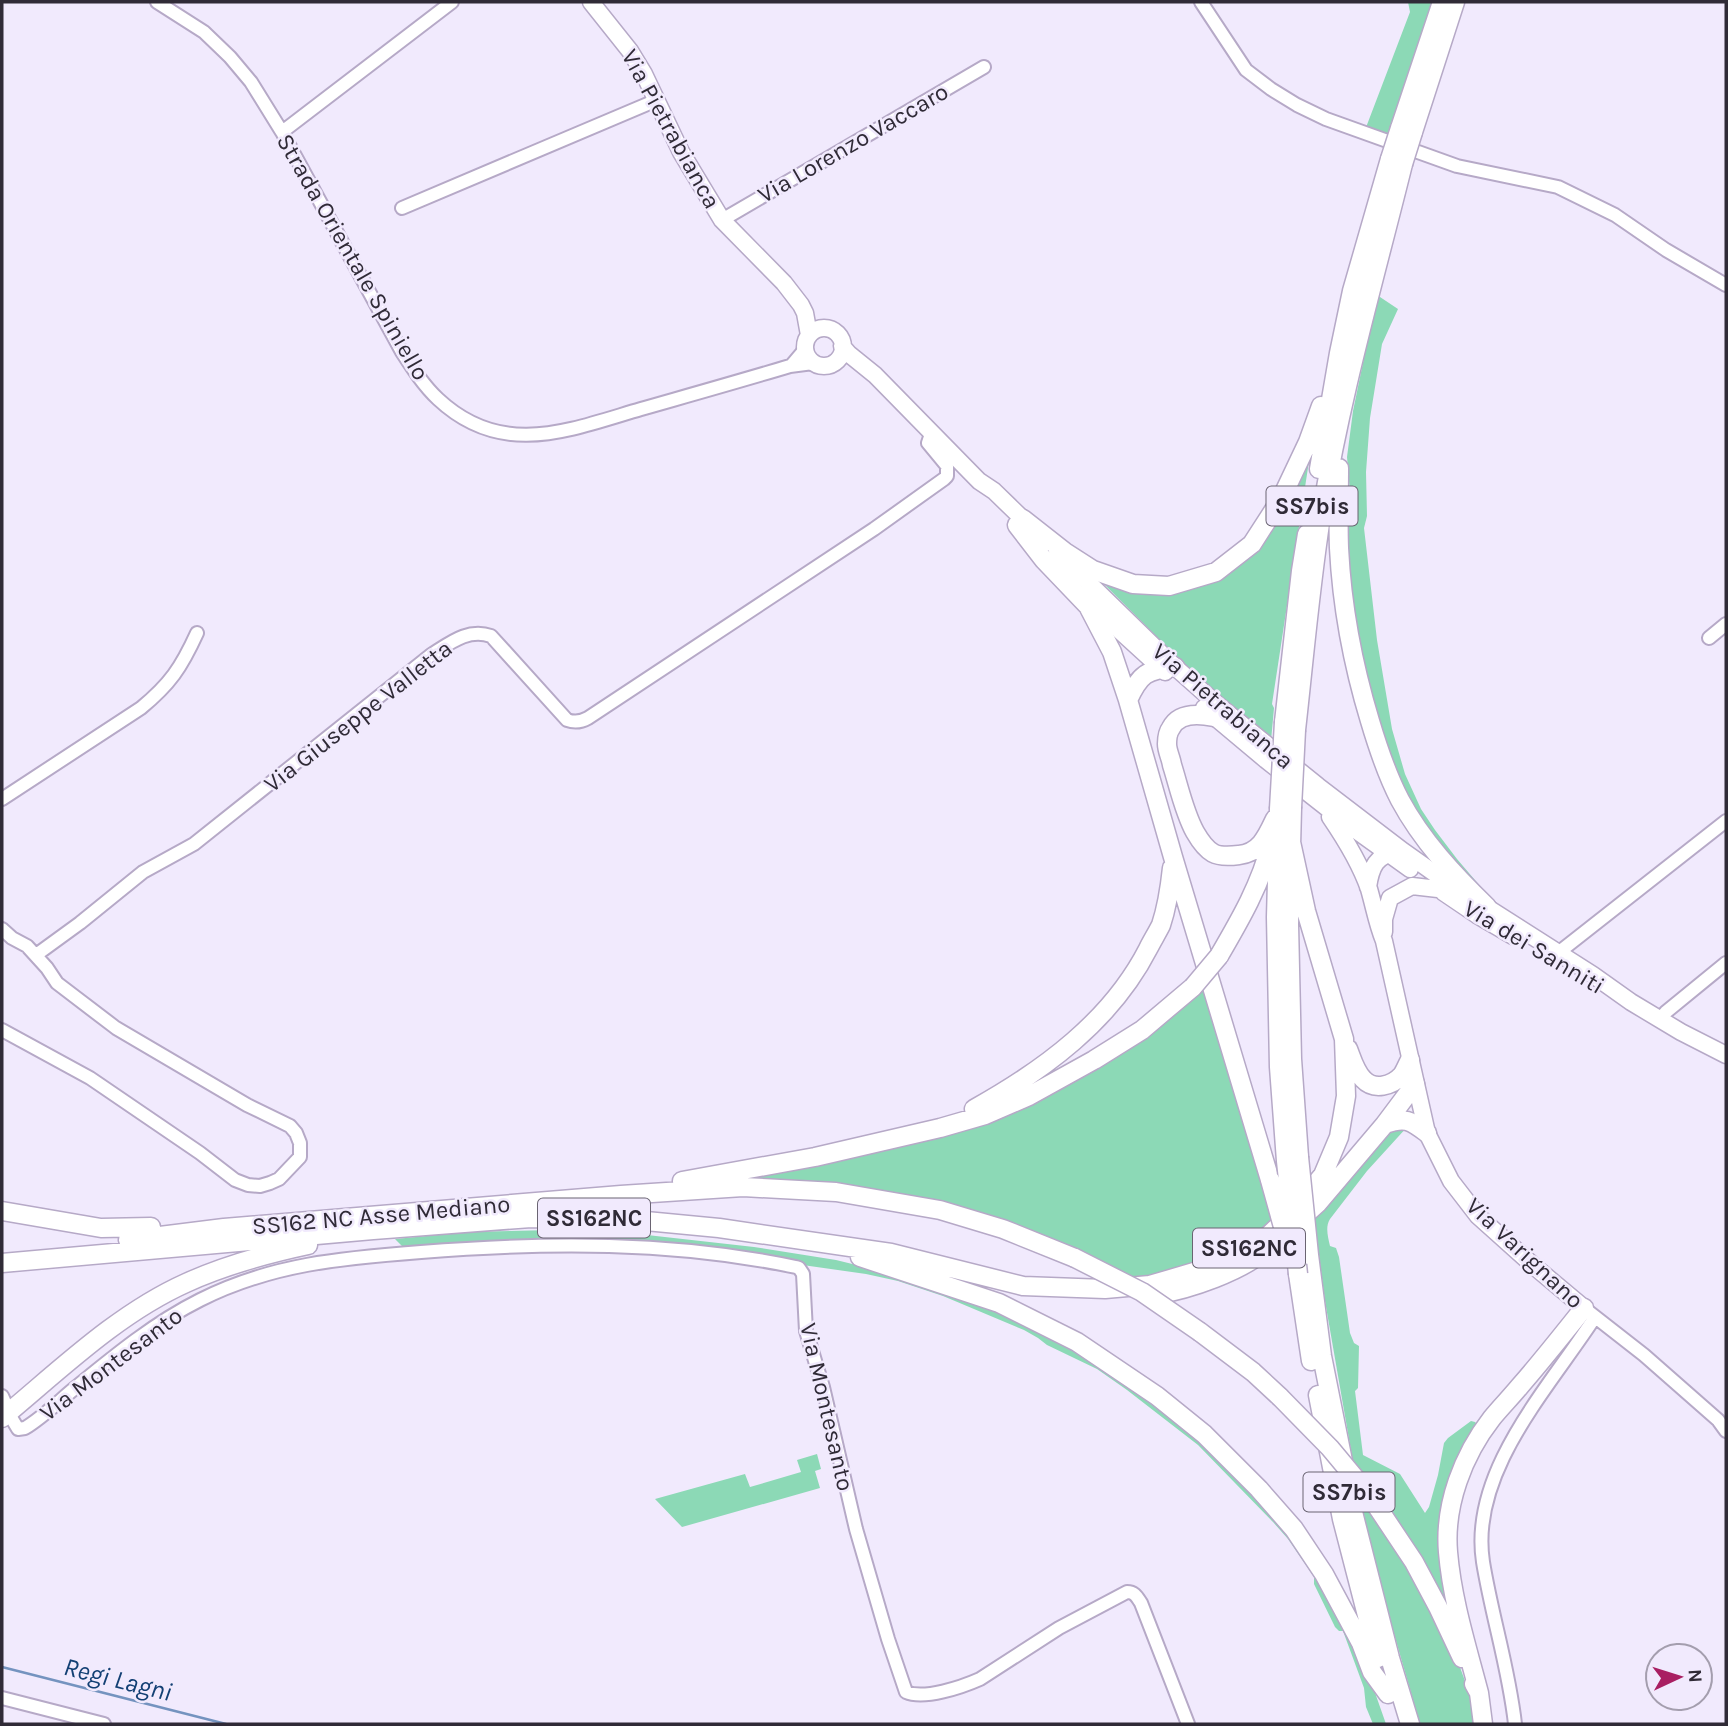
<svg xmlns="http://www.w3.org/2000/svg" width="1728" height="1726" viewBox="0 0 1728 1726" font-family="Karla,sans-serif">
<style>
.green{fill:#8cd9b6}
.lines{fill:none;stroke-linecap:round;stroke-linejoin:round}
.stream{stroke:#7493bf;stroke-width:2.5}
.minor-casing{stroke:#b6a9c7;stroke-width:16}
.major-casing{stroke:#b6a9c7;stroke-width:19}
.highway-casing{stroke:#b6a9c7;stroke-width:21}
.minor{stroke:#fff;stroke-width:12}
.major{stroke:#fff;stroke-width:16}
.highway{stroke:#fff;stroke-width:18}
.highway-bridge-casing{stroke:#b6a9c7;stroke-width:21;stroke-linecap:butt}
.highway-bridge{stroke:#fff;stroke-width:18}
.labels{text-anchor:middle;stroke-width:5;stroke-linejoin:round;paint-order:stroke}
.shield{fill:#f1eafd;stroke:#6a6472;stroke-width:2}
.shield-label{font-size:23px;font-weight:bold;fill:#302b37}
.street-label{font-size:24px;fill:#302b37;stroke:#f1eafd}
.water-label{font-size:26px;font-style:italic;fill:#134074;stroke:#f1eafd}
</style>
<rect width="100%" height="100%" fill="#f1eafd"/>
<path class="green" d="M 1408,2 L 1434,2 L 1386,138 L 1365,130 L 1410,12 Z
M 1377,295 L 1398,309 L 1382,344 L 1370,418 L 1366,472 L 1367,516 L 1364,528 L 1377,640 L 1392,729 L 1405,774 L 1421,809 L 1435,830 L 1457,859 L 1492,900 L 1457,868 L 1414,810 L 1388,757 L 1355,637 L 1345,530 L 1351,505 L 1347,457 L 1353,411 Z
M 1311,448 L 1272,704 L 1274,708 L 1271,741 L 1191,671 L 1102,582 L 1223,574 Z
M 1206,983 L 1276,1224 L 1231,1253 L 1137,1282 L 950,1206 L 889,1192 L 844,1186 L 748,1179 L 850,1159 L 967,1128 L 1051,1094 L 1126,1050 Z
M 1408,1126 L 1367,1171 L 1330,1219 C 1325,1227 1328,1237 1330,1246 L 1336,1248 L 1339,1257 L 1350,1333 L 1354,1343 L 1359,1346 L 1358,1388 L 1355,1391 L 1363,1455 L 1400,1474 L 1425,1513 L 1429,1507 L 1438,1475 L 1444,1443 L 1448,1438 L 1471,1421 L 1475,1422 L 1479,1426 L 1457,1473 L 1454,1626 L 1430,1573 L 1410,1541 L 1353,1462 L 1325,1301 L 1314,1218 L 1387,1130 Z
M 554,1230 L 647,1235 L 754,1247 L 836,1260 L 893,1274 L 995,1308 L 1081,1351 L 1182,1422 L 1284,1524 L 1360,1650 L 1386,1724 L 1373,1724 L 1366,1707 L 1364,1688 L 1343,1631 L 1339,1631 L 1335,1627 L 1314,1584 L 1314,1577 L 1288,1539 L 1273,1522 L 1198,1445 L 1127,1390 L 1097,1369 L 1047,1345 L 1038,1338 L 1024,1330 L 943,1296 L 898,1281 L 866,1274 L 690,1249 L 406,1250 L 395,1239 L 468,1232 Z
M 817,1454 L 821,1469 L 815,1471 L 820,1488 L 682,1527 L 655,1499 L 745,1474 L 750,1487 L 801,1472 L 797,1460 Z
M 1360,1494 L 1388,1532 L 1457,1659 L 1469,1692 L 1477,1724 L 1420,1724 L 1373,1561 Z"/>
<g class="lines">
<path class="stream" d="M 2,1667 L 226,1724"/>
<defs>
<path id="minor" d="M 157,2 L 204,32 L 230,57 L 251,82 L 282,132 L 402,352 C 413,369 424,386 438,399 C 502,459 569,430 641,409 C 690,395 740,381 790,366 L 813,363
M 1201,2 L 1246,70 L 1271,89 L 1297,105 L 1326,119 L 1457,166 L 1558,187 L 1615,215 L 1666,250 L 1726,285
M 282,132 L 452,2
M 402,208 L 657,100
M 722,220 L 984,67
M 791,366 L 802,353 L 805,347
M 1709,638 L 1726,624
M 2,799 L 141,708 C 170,684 181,668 197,633
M 2,929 L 12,938 L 27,946 L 47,968 L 57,983 L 116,1028 L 247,1105 L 290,1126 L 296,1133 L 300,1143 L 300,1157 L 279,1179 L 270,1183 L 260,1186 L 248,1185 L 235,1180 L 200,1153 L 90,1078 L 2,1030
M 1558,953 L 1726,821
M 36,955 L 80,923 L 143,872 L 194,844 L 431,655 C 450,643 468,628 491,636 L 567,720 C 575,723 581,722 588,718 L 874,529 L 944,479 L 947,476 L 947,466 L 928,443 L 930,437 L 933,433
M 1660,1019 L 1666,1012 L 1726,963
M 1589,1312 L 1644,1355 L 1718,1420 L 1726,1431
M 2,1396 L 6,1405
M 12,1419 L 18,1429 L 25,1428 C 43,1417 58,1402 75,1388 C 114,1356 154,1323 200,1300 C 271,1264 343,1258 421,1252 C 546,1242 673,1241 796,1267 L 799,1268 L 803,1274 L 806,1331 L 823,1387 L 856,1529 L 888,1639 L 906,1692 C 924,1700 962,1687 980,1679 L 1059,1628 L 1127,1592 C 1135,1592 1137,1597 1141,1603 L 1188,1724
M 2,1698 L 104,1724
M 1515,1724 C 1509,1669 1492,1617 1483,1562 C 1469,1472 1549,1388 1595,1317"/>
<path id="major" d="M 591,2 L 630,51 L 644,74 L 681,152 L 722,220 L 784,283 L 801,305 L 805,313 L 809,335
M805 347a19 19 0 1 1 38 0a19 19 0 1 1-38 0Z
M 842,346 L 849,354 L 875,375 L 979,481 L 994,491 L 1031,527
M 1057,552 L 1175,667 L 1219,706 L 1318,786 L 1403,851 L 1444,880 L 1593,975 L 1631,1002 L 1681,1032 L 1726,1055
M 1085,595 L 1119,630 L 1165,672
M 1204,708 L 1266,760 L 1350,826 L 1410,869
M 1330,817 C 1345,839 1360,863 1369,889 C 1374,906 1377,924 1384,941 L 1427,1133 L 1451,1181 L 1478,1216 L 1535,1267 L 1584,1308
M 1368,887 C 1371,867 1376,855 1397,852
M 1443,892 L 1477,915 L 1513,936
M 1384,932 L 1384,919 L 1390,898 L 1412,886 L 1438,889"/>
<path id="highway" d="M 1400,128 L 1442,2
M 1413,132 L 1455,2
M 1339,468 C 1339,495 1338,522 1339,548 C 1342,607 1353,665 1370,721 C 1378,748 1387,775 1400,800 C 1422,841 1454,875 1487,907
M 1319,469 L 1339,353 L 1352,291 L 1390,159
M 1023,519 L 1065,552 L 1093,570 L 1133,584 L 1169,586 L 1216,572 L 1252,544 L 1281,499 L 1308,442 L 1321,406
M 1017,525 L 1044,560 L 1088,606 L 1112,652 L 1128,700 L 1173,857 L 1270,1180
M 1128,700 C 1140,674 1146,670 1175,667
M 1214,717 C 1200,714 1179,712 1171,728 C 1168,732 1167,739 1167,744 C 1167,751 1171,758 1172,765 C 1179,787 1184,812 1195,832 C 1199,839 1206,849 1213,853 C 1220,857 1231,856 1239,855 C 1260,853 1267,836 1275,819
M 1284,722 L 1301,571 L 1307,534
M 1296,730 C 1304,659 1310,588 1321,517 C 1340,398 1374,281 1403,164
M 1292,808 L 1289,924 L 1292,1059 L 1299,1157
M 1279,809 L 1276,917 L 1279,1067 L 1286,1161
M 1219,956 C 1240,920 1261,884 1271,843
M 1348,1049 C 1352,1059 1355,1071 1363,1079 C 1374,1091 1392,1086 1402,1075 C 1405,1071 1407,1065 1410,1060
M 974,1109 C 1044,1070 1111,1021 1148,949 C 1152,941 1157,933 1161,925 C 1167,907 1170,887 1172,868
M 1385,1124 L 1415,1084
M 682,1181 L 815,1157 L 940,1128 L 985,1115 L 1029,1096 L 1094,1060 L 1142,1030 L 1193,987
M 2,1211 L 101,1228 L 151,1227
M 1298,1221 L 1318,1203 L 1385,1124 C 1405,1117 1410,1120 1427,1133
M 128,1240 L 224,1228 L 621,1195 L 743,1187 L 836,1192 L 940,1210 L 1003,1229 L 1075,1258
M 1309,1255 L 1322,1356 L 1354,1516 L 1390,1658 L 1410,1724
M 860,1257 L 999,1303 L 1077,1342 L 1157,1396 L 1204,1434 L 1259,1489 L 1294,1529 L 1324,1574 L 1361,1643 L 1372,1672 L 1388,1694
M 2,1263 L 373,1230 L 531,1218 L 625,1219 L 719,1228 L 891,1253 L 1023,1286 L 1105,1289 L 1150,1285 L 1201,1270 L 1251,1247 L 1269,1235 L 1287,1218 L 1323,1175 L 1339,1137 L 1346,1096 L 1344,1039 L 1306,911 L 1291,842
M 1298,1274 L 1311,1361
M 1154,1295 C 1188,1290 1244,1271 1269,1247
M 1200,1332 L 1253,1372 L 1280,1397
M 1318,1395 L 1342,1519 L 1378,1658
M 2,1418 C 60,1370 117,1314 186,1283 C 225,1265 266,1254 308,1245
M 1370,1496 L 1414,1562 L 1438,1607 L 1462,1658
M 1474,1684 L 1479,1693 L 1483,1724
M 1479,1693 C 1467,1647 1452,1600 1448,1552 C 1444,1505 1463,1455 1492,1418 C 1501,1407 1511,1397 1520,1386 C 1542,1361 1563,1334 1584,1308"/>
</defs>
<use href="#minor" class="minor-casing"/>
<use href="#major" class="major-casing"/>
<use href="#highway" class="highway-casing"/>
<use href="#minor" class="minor"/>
<use href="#major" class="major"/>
<use href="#highway" class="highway"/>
<defs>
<path id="highway-bridge" d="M 1390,159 L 1400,128
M 1403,164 L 1413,132
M 1292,808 L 1296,730
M 1279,809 L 1284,722
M 1193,987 L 1219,956
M 1299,1157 L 1309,1255
M 1286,1161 L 1298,1274
M 1270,1180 L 1285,1234
M 1075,1258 L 1142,1292 L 1200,1332
M 1280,1397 L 1330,1448 L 1370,1496"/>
</defs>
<use href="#highway-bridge" class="highway-bridge-casing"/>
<use href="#highway-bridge" class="highway-bridge"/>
</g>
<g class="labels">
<g class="shield">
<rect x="1266.5" y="486.5" width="91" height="39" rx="5"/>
<rect x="538" y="1198.5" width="112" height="39" rx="5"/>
<rect x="1193" y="1228.5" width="112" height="39" rx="5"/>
<rect x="1303.5" y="1472.5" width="91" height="39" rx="5"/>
</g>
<g class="shield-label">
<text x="1312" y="514">SS7bis</text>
<text x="594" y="1226">SS162NC</text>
<text x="1249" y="1256">SS162NC</text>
<text x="1349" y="1500">SS7bis</text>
</g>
<g class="street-label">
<text transform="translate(671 129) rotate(61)" y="8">Via Pietrabianca</text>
<text transform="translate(853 143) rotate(-30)" y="8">Via Lorenzo Vaccaro</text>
<text transform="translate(353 257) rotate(60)" y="8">Strada Orientale Spiniello</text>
<text transform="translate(1223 706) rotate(41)" y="8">Via Pietrabianca</text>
<text transform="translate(358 716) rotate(-38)" y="8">Via Giuseppe Valletta</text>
<text transform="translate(1534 947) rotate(31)" y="8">Via dei Sanniti</text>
<text transform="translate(381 1215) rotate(-5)" y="8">SS162 NC Asse Mediano</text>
<text transform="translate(1525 1253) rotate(43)" y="8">Via Varignano</text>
<text transform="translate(111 1364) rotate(-37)" y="8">Via Montesanto</text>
<text transform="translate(827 1407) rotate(77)" y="8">Via Montesanto</text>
</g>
<g class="water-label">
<text transform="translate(118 1679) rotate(14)" y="9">Regi Lagni</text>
</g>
</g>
<rect width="1728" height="1726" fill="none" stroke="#302b37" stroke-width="7"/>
<g transform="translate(1679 1677) rotate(86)"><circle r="33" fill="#f1eafd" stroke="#a49eae" stroke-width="2"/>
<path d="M0-5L12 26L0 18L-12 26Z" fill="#a91f62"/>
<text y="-10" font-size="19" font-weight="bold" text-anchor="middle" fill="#302b37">N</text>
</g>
</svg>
